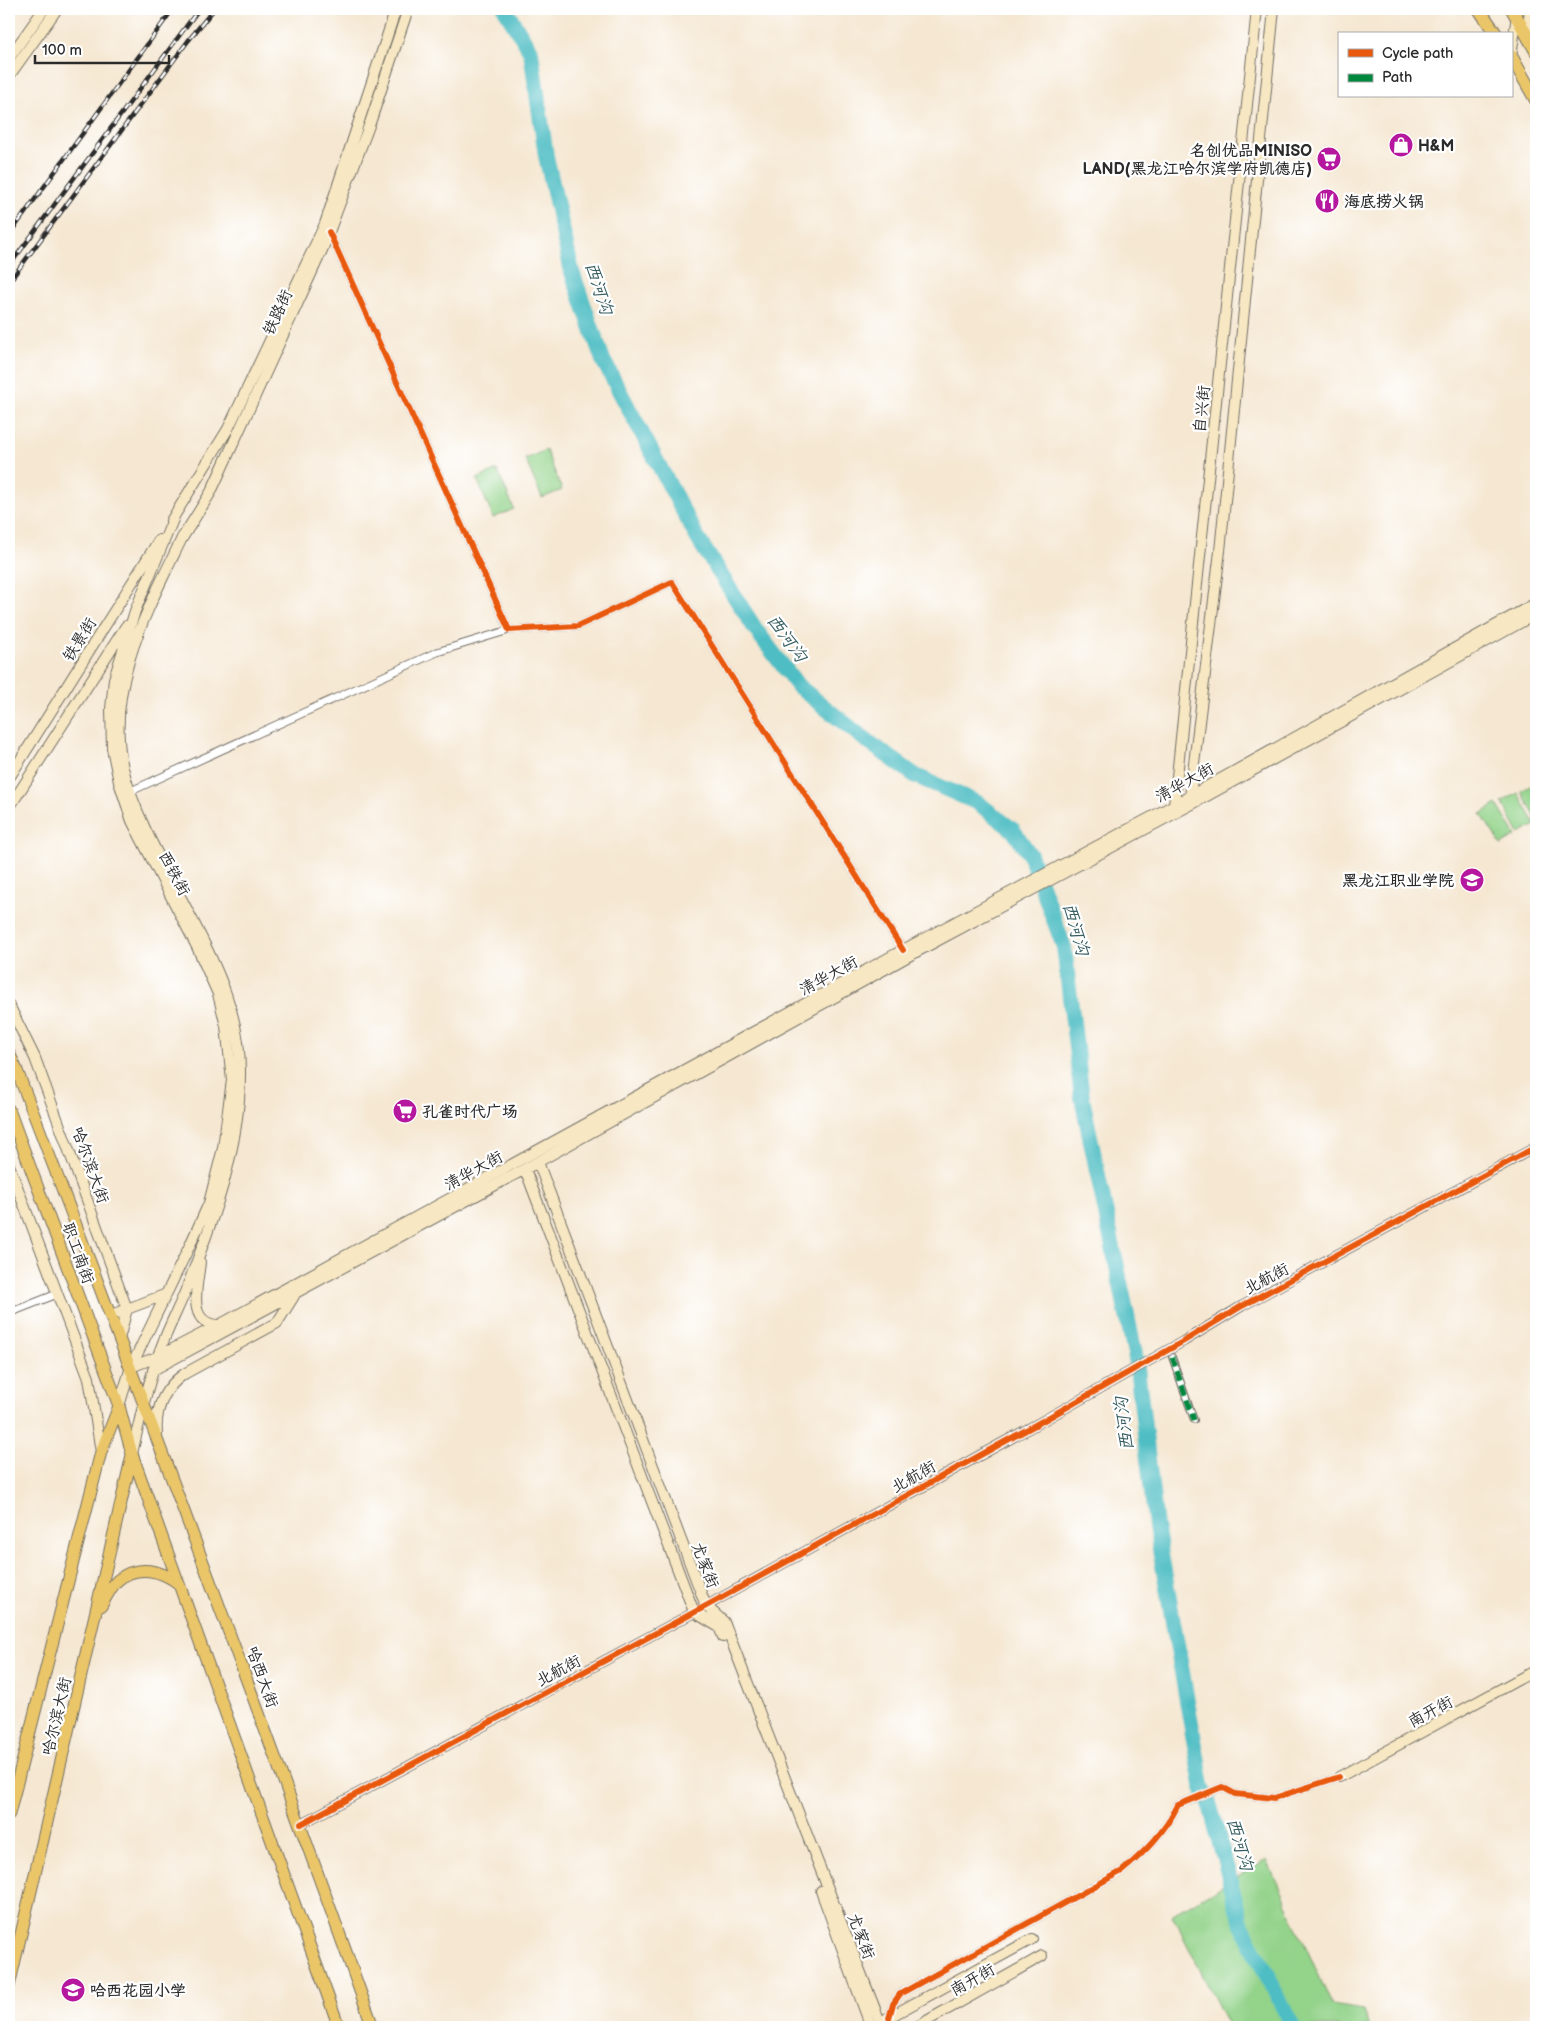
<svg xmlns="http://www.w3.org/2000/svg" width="1545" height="2036" viewBox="0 0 1545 2036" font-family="'Balsamiq Sans','LXGW WenKai TC',sans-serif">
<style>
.green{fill:#93d38a;stroke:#5f7f5a}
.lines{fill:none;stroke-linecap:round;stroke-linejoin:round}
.river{stroke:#4fbec4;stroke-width:16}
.pedestrian-casing{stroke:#726d65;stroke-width:8}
.minor-casing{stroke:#726d65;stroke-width:9}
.tertiary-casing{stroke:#726d65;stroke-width:11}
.secondary-casing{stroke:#726d65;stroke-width:12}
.primary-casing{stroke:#726d65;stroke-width:13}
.trunk-casing{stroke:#726d65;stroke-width:14}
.pedestrian{stroke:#fff;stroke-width:5.5}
.minor{stroke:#fff;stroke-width:7}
.tertiary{stroke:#fff;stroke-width:9}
.secondary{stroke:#f7e8c3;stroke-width:10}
.primary{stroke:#eac669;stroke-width:11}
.trunk{stroke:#eac669;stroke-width:12}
.rail-casing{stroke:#2b2b2b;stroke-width:4.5}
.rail{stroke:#fff;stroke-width:2.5;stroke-dasharray:8;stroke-linecap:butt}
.quiet{stroke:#00873e;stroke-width:5;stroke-dasharray:10 5;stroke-linecap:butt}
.cycleway-casing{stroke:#fff;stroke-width:9}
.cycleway{stroke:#e8590c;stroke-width:6}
.labels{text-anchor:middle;stroke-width:4.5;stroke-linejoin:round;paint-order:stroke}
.poi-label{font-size:16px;font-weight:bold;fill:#2b2b2b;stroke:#fff;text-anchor:start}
.street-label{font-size:16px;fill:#2b2b2b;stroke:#fff}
.water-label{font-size:18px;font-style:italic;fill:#385e61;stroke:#fff}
</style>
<rect width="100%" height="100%" fill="#fff"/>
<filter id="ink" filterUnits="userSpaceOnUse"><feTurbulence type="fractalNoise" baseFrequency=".02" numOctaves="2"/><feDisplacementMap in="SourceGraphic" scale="10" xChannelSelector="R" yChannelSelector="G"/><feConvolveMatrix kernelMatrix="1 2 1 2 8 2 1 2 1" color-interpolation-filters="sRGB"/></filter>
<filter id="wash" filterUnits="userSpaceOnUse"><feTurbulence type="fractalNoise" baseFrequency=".0096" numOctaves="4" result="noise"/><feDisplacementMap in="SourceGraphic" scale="20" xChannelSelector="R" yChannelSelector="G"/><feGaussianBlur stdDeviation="1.12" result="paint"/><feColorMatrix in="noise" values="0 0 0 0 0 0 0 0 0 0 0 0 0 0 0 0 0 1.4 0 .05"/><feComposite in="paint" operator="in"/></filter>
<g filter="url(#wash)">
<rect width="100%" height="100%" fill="#f5e7d1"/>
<path class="green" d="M 546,450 L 562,490 L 542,498 L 525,459 Z
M 497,470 L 514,509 L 493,518 L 477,479 Z
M 1536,783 L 1536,818 L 1521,791 Z
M 1518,793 L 1536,825 L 1519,834 L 1502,802 Z
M 1497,804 L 1516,836 L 1501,845 L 1481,814 Z
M 1267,1860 L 1332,2005 L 1364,2010 L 1370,2027 L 1229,2027 L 1172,1915 Z"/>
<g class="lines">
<path class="river" d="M 505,9 L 531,52 L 546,156 L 572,272 L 603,360 L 698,539 L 756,630 L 798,686 L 867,741 L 916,776 L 978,803 L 1013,830 L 1030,855 L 1064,947 L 1082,1098 L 1136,1359 L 1156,1526 L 1202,1785 L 1211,1809 L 1241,1923 L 1293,2027"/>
</g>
</g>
<g filter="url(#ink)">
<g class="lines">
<defs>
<path id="pedestrian" d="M 1172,1357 L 1194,1420"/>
<path id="minor" d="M 329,232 L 509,630 L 578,626 L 672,582 L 903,950
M 131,791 L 437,652 L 509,630
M 9,1313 L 57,1294
M 889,2017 L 893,2004 L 900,1994 L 1122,1871 C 1145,1852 1165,1832 1178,1805 L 1222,1787 L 1235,1794 L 1274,1798 L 1339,1777"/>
<path id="tertiary" d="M 301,1824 L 706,1606 L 1046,1419 L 1184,1341 L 1242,1306 L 1536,1147"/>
<path id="secondary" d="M 1527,34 L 1530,9
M 1511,56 L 1517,15
M 9,58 L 44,9
M 9,76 L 57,9
M 171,521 L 228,429 L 325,224 L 396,9
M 181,540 L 211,492 L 323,248 L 370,123 L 408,9
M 9,778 L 159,540
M 1192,800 L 1190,796 L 1220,551 L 1274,9
M 9,808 L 126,626
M 1176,808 L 1174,805 L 1257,9
M 9,1005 L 35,1058 L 127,1309 L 119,1339
M 538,1162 L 706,1606 L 724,1622 L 882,2027
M 9,1165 L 89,1378 L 101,1452
M 525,1169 L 694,1612 L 719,1627 L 723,1637
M 200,1262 C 198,1285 185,1325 220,1325
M 111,1315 L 164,1295
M 131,1367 L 157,1357 L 221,1324 L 903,950 L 1174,805 L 1536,603
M 153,1370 L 525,1169 L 907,957 L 1194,803 L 1536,614
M 119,1406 L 131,1367 L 191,1243 L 209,1203 L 223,1148 L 232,1080 L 226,1026 L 218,994 L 197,947 L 132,821 L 119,782 L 112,748 L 111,709 L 114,679 L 135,611 L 174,517
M 157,1434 C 155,1409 163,1389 184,1374 L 277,1323 L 294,1296
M 132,1454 C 139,1422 146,1390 157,1359 C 164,1336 176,1314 185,1292 C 213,1221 241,1147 240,1070 C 240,1017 218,969 194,923 C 169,873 136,822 123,768 C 104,686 149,607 183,536
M 1339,1777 L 1536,1670
M 821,1891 L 871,2027
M 875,2025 L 1032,1939
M 916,2027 L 1042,1956"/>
<path id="primary" d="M 9,1053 L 16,1068 C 138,1386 258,1706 373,2027
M 9,1110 L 119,1406 L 132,1454 L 339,2027
M 101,1606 C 106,1598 111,1586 118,1580 C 137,1564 162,1570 179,1584
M 9,1814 L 101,1452 L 119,1406
M 9,1986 L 132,1455"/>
<path id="trunk" d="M 1479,9 L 1496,34
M 1512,9 L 1536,51
M 1511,56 L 1536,100"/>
</defs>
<use href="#pedestrian" class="pedestrian-casing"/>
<use href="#minor" class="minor-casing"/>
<use href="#tertiary" class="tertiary-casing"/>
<use href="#secondary" class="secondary-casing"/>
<use href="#primary" class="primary-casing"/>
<use href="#trunk" class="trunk-casing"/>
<use href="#pedestrian" class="pedestrian"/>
<use href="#minor" class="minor"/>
<use href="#tertiary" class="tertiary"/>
<use href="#secondary" class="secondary"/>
<use href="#primary" class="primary"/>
<use href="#trunk" class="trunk"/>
<defs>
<path id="rail" d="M 9,235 L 173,9
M 9,266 L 199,9
M 9,282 L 188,41 L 214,9"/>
</defs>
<use href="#rail" class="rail-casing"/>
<use href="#rail" class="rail"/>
<path class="quiet" d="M 1172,1357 L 1194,1420"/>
<defs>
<path id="cycleway" d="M 329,232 L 509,630 L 578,626 L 672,582 L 903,950
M 301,1824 L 706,1606 L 1046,1419 L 1184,1341 L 1242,1306 L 1536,1147
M 889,2018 L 893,2004 L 900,1994 L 1122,1871 C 1145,1852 1165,1832 1178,1805 L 1222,1787 L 1235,1794 L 1274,1798 L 1339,1777"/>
</defs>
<use href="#cycleway" class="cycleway-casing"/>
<use href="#cycleway" class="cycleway"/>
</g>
</g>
<defs>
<symbol id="shop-disc" viewBox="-11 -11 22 22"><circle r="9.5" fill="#b5179e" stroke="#fff"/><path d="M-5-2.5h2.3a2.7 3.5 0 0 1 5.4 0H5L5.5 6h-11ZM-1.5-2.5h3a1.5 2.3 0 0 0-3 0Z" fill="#fff"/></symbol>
<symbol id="supermarket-disc" viewBox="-11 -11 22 22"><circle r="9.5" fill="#b5179e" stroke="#fff"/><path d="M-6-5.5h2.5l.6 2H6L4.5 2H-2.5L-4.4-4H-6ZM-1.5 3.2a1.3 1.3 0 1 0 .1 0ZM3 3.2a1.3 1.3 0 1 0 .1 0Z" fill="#fff"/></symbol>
<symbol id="restaurant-disc" viewBox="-11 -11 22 22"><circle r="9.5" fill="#b5179e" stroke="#fff"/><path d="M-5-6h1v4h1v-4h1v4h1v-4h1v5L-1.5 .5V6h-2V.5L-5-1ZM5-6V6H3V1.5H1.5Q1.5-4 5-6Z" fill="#fff"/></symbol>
<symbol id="university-disc" viewBox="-11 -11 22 22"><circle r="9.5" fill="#b5179e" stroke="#fff"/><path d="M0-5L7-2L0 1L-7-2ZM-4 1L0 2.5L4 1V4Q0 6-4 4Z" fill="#fff"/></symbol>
<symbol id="school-disc" viewBox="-11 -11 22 22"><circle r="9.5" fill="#b5179e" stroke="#fff"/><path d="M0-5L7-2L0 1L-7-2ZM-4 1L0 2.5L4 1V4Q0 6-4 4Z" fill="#fff"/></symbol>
</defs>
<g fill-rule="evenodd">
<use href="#shop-disc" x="1387" y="131" width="28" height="28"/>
<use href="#supermarket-disc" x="1315" y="145" width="28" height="28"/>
<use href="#restaurant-disc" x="1313" y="187" width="28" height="28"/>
<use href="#university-disc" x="1458" y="866" width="28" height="28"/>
<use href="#supermarket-disc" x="391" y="1097" width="28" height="28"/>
<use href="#school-disc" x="59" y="1976" width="28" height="28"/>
</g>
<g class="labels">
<g class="poi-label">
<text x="1418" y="151">H&amp;M</text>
<text x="1312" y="156" text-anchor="end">名创优品MINISO<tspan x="1312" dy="18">LAND(黑龙江哈尔滨学府凯德店)</tspan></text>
<text x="1344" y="207">海底捞火锅</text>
<text x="1454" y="886" text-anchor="end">黑龙江职业学院</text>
<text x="422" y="1117">孔雀时代广场</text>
<text x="90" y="1996">哈西花园小学</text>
</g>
<g class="street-label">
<text transform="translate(277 312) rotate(-65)" y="6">铁路街</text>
<text transform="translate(1201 409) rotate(-84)" y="6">自兴街</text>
<text transform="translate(79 639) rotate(-58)" y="6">铁景街</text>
<text transform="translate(1184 782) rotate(-29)" y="6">清华大街</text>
<text transform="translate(175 873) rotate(62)" y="6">西铁街</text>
<text transform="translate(828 975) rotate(-29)" y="6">清华大街</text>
<text transform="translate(91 1165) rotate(70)" y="6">哈尔滨大街</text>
<text transform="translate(473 1170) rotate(-29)" y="6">清华大街</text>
<text transform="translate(79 1253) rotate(70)" y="6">职工南街</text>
<text transform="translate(1266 1278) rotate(-28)" y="6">北航街</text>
<text transform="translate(913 1476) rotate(-29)" y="6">北航街</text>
<text transform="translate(706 1565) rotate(69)" y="6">尤家街</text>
<text transform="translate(558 1670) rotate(-28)" y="6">北航街</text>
<text transform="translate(263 1677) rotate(70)" y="6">哈西大街</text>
<text transform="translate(1430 1711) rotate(-28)" y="6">南开街</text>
<text transform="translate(56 1716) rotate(-77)" y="6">哈尔滨大街</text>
<text transform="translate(862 1936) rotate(69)" y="6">尤家街</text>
<text transform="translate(972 1979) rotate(-29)" y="6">南开街</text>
</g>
<g class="water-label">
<text transform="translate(599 288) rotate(72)" y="6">西河沟</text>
<text transform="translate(787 638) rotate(54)" y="6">西河沟</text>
<text transform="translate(1076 929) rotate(74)" y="6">西河沟</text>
<text transform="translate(1124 1424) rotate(-97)" y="6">西河沟</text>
<text transform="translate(1240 1844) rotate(74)" y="6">西河沟</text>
</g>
</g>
<rect width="1545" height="2036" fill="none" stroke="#fff" stroke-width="30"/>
<rect x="1338" y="32" width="175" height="65" fill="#ffffff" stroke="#aaaaaa"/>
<rect x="1348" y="49" width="25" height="8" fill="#e8590c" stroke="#aaaaaa"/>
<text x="1382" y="58" font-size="15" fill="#2b2b2b">Cycle path</text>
<rect x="1348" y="74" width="25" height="8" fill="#00873e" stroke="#aaaaaa"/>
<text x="1382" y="82" font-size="15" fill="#2b2b2b">Path</text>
<path d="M35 55v8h134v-8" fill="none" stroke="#2b2b2b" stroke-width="2.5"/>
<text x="42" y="55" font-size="15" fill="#2b2b2b" stroke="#ffffff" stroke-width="4" paint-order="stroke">100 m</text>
</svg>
